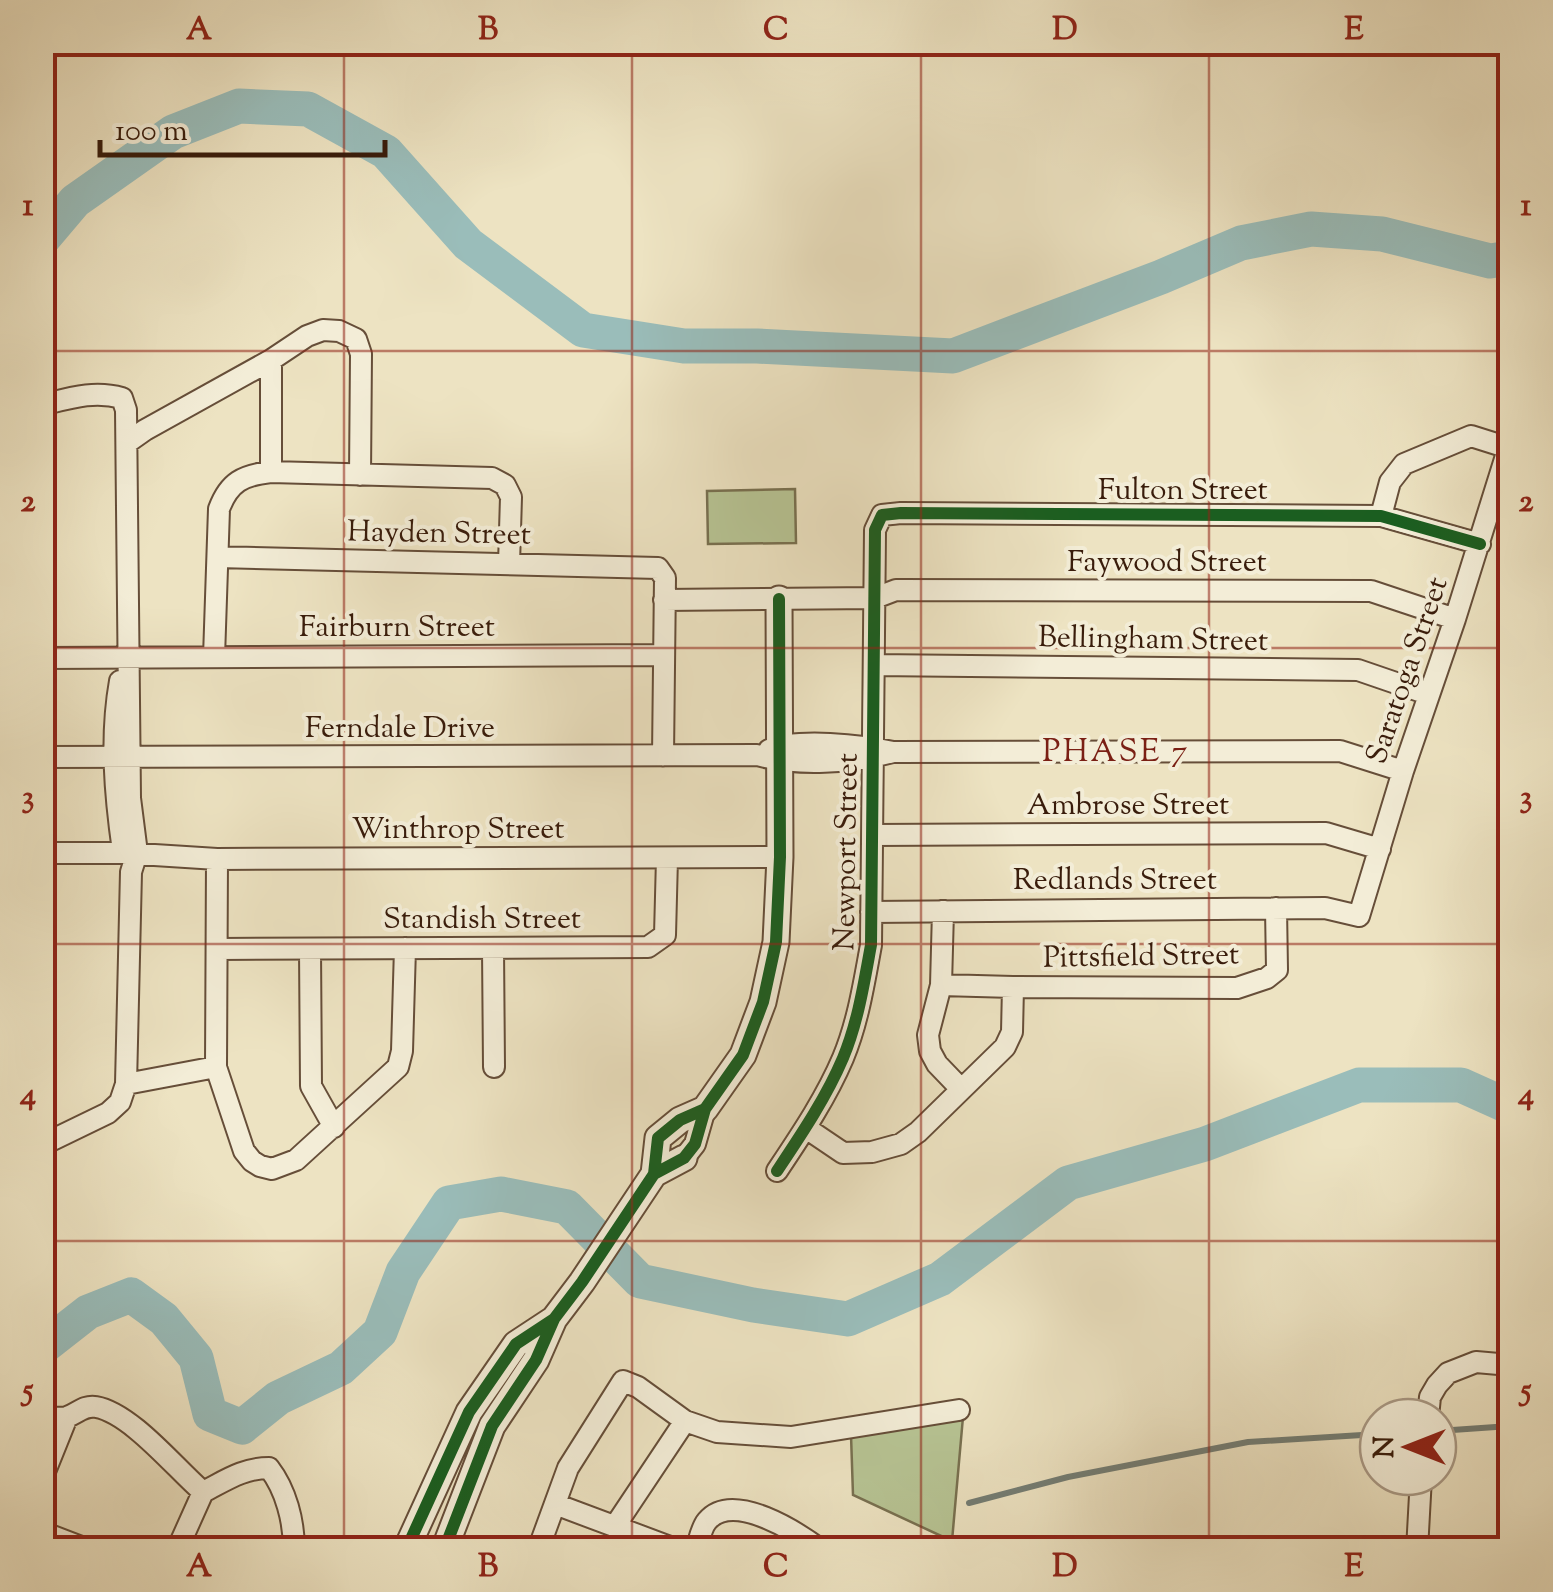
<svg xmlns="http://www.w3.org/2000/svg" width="1553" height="1592" viewBox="0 0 1553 1592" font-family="'Sorts Mill Goudy',serif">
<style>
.green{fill:#b7c494;stroke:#787050;stroke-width:2.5}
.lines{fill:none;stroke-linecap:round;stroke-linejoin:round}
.stream{stroke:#737d74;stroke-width:6}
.river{stroke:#9abdba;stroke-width:35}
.minor-casing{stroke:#664e39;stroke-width:24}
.tertiary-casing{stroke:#664e39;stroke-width:29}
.minor{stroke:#f3edd7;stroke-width:20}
.tertiary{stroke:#f3edd7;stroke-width:25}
.cycleway-casing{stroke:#f3edd7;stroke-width:19}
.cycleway{stroke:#1b5e20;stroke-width:12}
.grid{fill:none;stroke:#8f2418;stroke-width:2.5;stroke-opacity:0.55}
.labels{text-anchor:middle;stroke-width:8;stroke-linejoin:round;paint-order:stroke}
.street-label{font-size:30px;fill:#391c0b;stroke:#f3edd7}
.neighbourhood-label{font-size:32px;letter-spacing:2.5px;fill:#7a1f14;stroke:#f3edd7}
.neatline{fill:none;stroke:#8f2418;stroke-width:4}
.grid-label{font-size:32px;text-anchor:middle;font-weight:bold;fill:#8f2418}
</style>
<rect width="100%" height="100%" fill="#ede3c2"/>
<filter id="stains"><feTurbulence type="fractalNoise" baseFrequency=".002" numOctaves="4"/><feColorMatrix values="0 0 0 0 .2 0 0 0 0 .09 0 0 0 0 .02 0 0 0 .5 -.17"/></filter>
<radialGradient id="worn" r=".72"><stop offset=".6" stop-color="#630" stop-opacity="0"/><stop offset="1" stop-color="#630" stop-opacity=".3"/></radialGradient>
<path class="green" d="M 795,489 L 796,543 L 708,544 L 707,491 Z
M 963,1417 L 952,1541 L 853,1495 L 851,1435 Z"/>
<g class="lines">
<path class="stream" d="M 1438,1431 L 1510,1426
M 969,1503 L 1068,1477 L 1248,1442 L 1378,1434"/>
<path class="river" d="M 42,240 L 75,201 L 173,132 L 239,106 L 308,109 L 386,152 L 468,244 L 583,330 L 684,346 L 757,346 L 953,356 L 1161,277 L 1241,243 L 1311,229 L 1382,234 L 1490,261 L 1510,258
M 42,1348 L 88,1312 L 131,1295 L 164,1319 L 196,1358 L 210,1414 L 242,1427 L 278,1398 L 341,1368 L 380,1332 L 403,1272 L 449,1203 L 501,1194 L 567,1207 L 640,1281 L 753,1305 L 848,1319 L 940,1279 L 1068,1183 L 1205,1144 L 1359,1085 L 1461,1085 L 1510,1107"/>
<defs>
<path id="minor" d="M 271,360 L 271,472
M 42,405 C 70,398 94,390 122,398 L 126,410 L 130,798 L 137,853 L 131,872 L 126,1084 L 120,1102 L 108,1113 L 42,1145
M 128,442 L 145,430 L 271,360 L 307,336 L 323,330 L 339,331 L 356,339 L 361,354 L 360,475
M 1381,516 L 1390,482 L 1404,464 L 1471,436 L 1509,448
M 218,557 L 658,568 L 665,578 L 663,756
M 664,600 L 875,598 L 896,590 L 1371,591 L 1455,619
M 214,657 L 219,509 C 229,482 243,475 271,472 L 492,478 L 505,485 L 511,497 L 509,564
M 42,658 L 664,655
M 874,665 L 1358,670 L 1428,694
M 120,681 C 110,737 115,795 123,851
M 769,750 C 797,738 862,745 893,752 L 1340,751 L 1403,771
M 42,757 L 757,755 C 796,766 853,763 893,752
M 873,835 L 1326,833 L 1380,849
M 42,853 L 123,853 L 217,859 L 780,857
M 217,859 L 216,1067 L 244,1151 L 252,1161 L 260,1166 L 272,1169 L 296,1160 L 398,1067 L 402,1051 L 405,948
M 943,911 L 941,985 L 928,1035 L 930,1051 L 937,1064 L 961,1089
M 871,912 L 1325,908 L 1359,916 L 1403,771 L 1455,619 L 1510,443
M 493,948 L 494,1067
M 218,949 L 648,947 L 665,935 L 667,858
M 310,949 L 311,1086 L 334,1127
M 941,985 L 1013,987 L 1237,988 L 1267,978 L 1277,970 L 1276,908
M 126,1084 L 216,1067
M 806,1128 L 843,1153 L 872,1152 L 901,1144 L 918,1132 L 1005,1047 L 1012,1032 L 1013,987
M 684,1158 L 695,1144 L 705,1109
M 777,1171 C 801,1135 826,1098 843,1058 C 858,1022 864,983 871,945 L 875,530 L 882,515 L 901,513 L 1381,516 L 1480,544
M 42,1417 C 49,1417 60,1419 67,1417 C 78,1413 84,1405 96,1407 C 131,1413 176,1469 203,1492 C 225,1481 243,1468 269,1468 C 286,1490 294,1521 294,1550
M 1428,1417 L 1430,1397 L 1437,1385 L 1448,1373 L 1476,1362 L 1510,1365
M 42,1479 L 67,1417
M 555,1504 L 678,1550
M 615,1526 L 685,1421
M 42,1532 L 89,1550
M 177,1550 L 203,1492
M 538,1550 L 568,1468 L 623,1381 L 638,1387 L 685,1421 L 717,1432 L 791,1437 L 959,1410
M 696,1550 C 699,1541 701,1528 707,1521 C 733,1490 798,1533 821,1550
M 1417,1550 L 1421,1477"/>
<path id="tertiary" d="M 654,1174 L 684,1158
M 406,1550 L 469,1412 L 516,1344 L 554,1319
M 444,1550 L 492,1426 L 536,1360 L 554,1319 L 582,1282 L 654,1174 L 658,1138 L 680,1120 L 705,1109 L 743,1055 L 763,1002 L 776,942 L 780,857 L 779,599"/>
</defs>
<use href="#minor" class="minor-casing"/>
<use href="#tertiary" class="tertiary-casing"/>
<use href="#minor" class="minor"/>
<use href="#tertiary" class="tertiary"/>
<defs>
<path id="cycleway" d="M 777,1171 C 801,1135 826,1098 843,1058 C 858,1022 864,983 871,945 L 875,530 L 882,515 L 901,513 L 1381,516 L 1480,544
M 654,1174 L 684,1158 L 695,1144 L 705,1109 L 743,1055 L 763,1002 L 776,942 L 780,857 L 779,599
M 406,1550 L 469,1412 L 516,1344 L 554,1319
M 444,1550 L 492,1426 L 536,1360 L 554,1319 L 582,1282 L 654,1174 L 658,1138 L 680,1120 L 705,1109"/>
</defs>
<use href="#cycleway" class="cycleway-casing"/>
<use href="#cycleway" class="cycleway"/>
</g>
<path class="grid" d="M 344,42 L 344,1550M 632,42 L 632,1550M 921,42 L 921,1550M 1209,42 L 1209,1550M 42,351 L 1510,351M 42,648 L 1510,648M 42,944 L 1510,944M 42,1241 L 1510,1241"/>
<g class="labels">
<g class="street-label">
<text x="1183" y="499">Fulton Street</text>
<text transform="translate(439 532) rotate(1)" y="10">Hayden Street</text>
<text x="1167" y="571">Faywood Street</text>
<text x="397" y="636">Fairburn Street</text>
<text transform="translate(1153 638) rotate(1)" y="10">Bellingham Street</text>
<text transform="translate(1406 670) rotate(-71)" y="10">Saratoga Street</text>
<text x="400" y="737">Ferndale Drive</text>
<text x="1128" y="814">Ambrose Street</text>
<text x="458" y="838">Winthrop Street</text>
<text transform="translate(845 852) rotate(-89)" y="10">Newport Street</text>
<text x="1115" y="889">Redlands Street</text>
<text x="482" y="928">Standish Street</text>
<text transform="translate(1141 955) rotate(-1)" y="10">Pittsfield Street</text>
</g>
<g class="neighbourhood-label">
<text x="1116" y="761">PHASE 7</text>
</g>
</g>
<rect width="1553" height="1592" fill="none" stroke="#ede3c2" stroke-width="110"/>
<g transform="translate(1408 1447) rotate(270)"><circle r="48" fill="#f3edd7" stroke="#a99985" stroke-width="2.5"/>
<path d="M0-8L18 38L0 25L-18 38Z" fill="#8f2418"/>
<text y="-15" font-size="28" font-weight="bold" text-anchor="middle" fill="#391c0b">N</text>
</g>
<path d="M100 140v15h285v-15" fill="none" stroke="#391c0b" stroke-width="5"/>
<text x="115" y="140" font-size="30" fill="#391c0b" stroke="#f3edd7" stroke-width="8" paint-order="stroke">100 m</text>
<rect x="55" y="55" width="1443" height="1482" class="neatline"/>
<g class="grid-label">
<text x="199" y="39">A</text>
<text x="488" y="39">B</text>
<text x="776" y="39">C</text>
<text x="1065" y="39">D</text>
<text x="1354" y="39">E</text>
<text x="28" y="215">1</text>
<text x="1526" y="215">1</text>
<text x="28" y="511">2</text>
<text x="1526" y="511">2</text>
<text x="28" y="807">3</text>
<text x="1526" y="807">3</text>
<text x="28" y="1104">4</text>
<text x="1526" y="1104">4</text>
<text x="28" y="1400">5</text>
<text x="1526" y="1400">5</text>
<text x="199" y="1576">A</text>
<text x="488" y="1576">B</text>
<text x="776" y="1576">C</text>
<text x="1065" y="1576">D</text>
<text x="1354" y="1576">E</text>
</g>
<rect width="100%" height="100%" filter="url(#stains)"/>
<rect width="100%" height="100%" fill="url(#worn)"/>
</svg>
